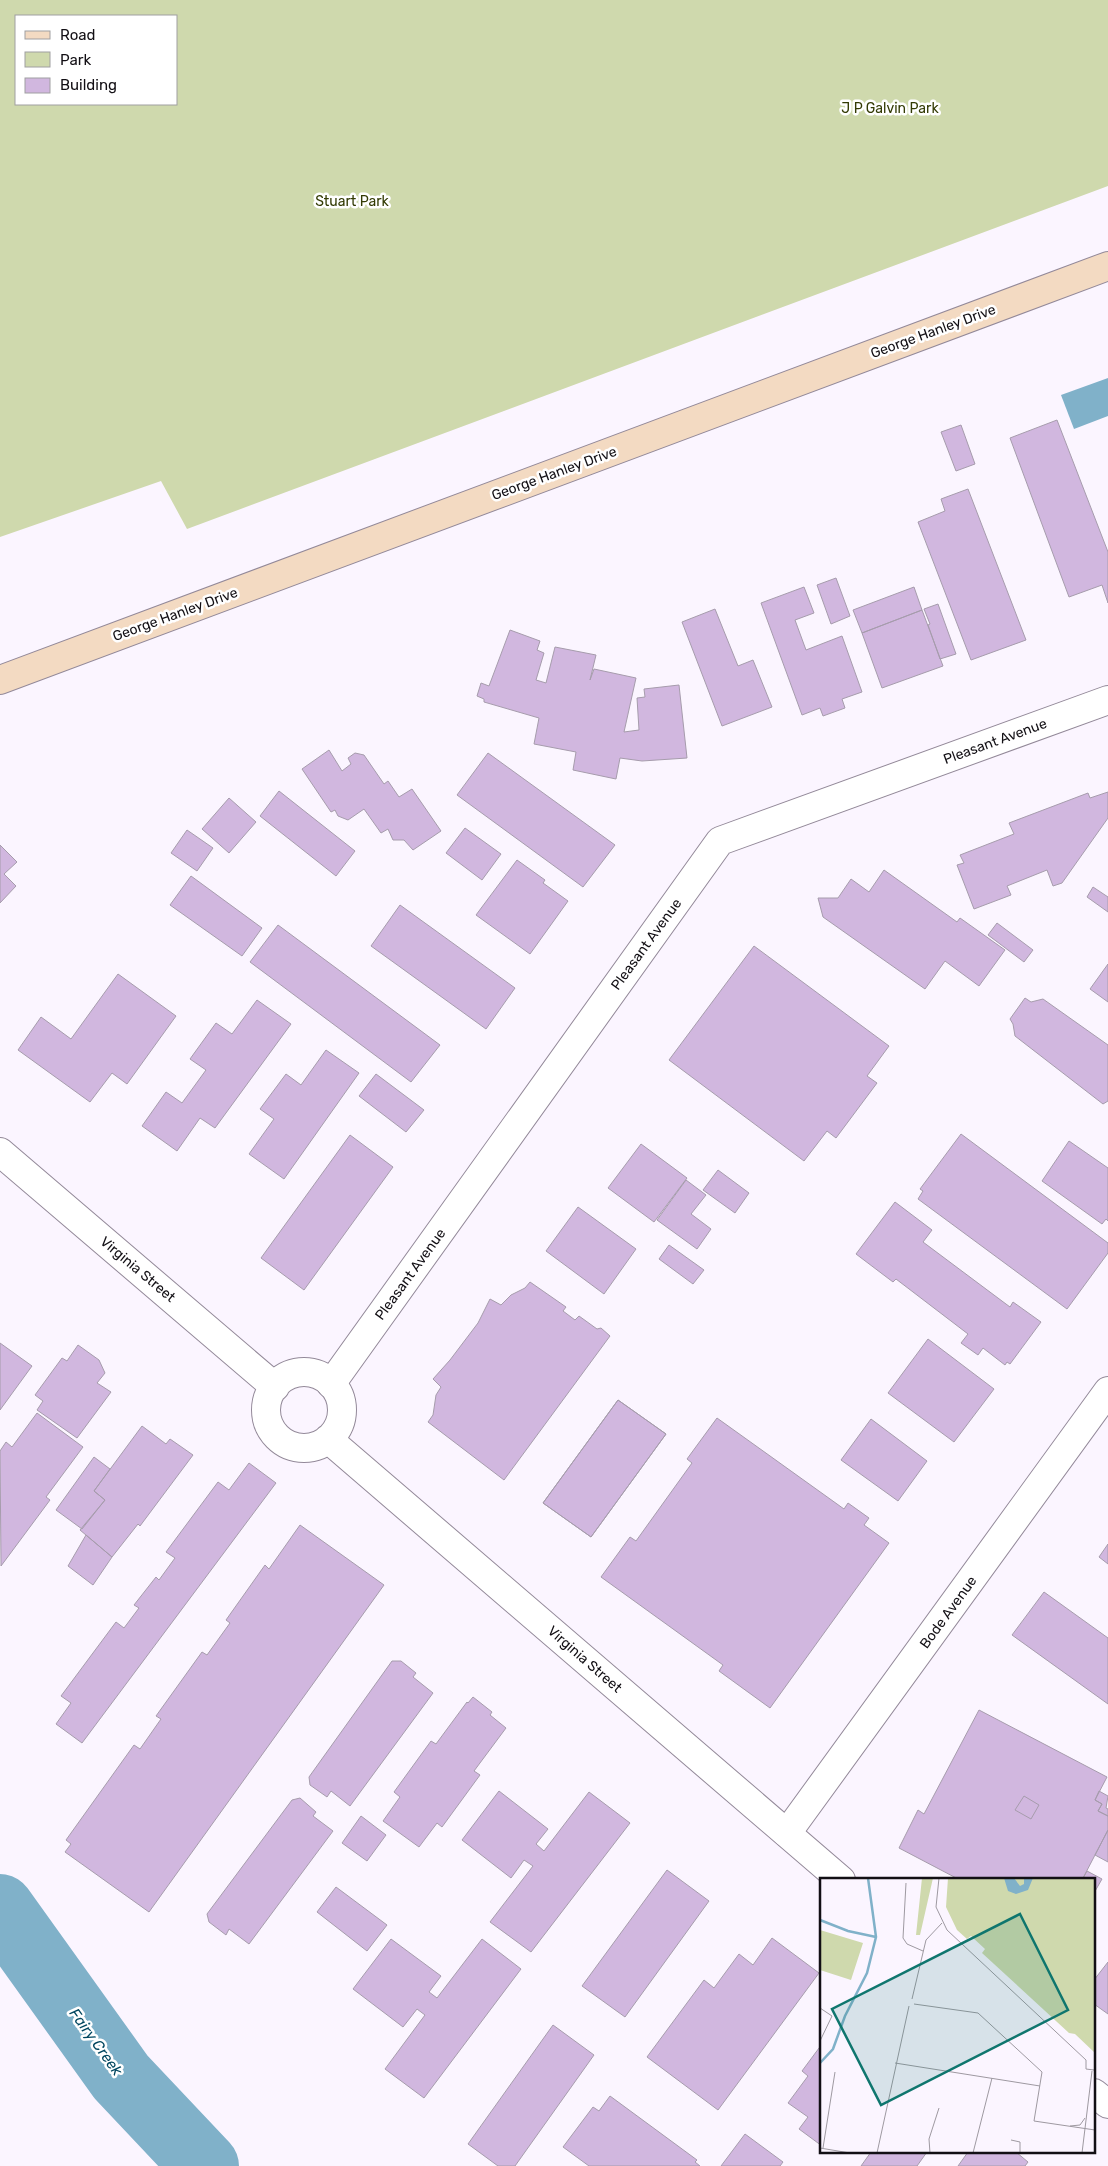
<svg xmlns="http://www.w3.org/2000/svg" width="1108" height="2166" viewBox="0 0 1108 2166" font-family="Rubik,sans-serif">
<style>
.green{fill:#cfd9ad;fill-rule:evenodd}
.water{fill:#80b1c9}
.lines{fill:none;stroke-linecap:round;stroke-linejoin:round}
.river{stroke:#80b1c9;stroke-width:68}
.building{fill:#d1b7df;stroke:#a69cac}
.minor-casing{stroke:#938999;stroke-width:30}
.tertiary-casing{stroke:#938999;stroke-width:30}
.secondary-casing{stroke:#938999;stroke-width:30}
.minor{stroke:#fff;stroke-width:28}
.tertiary{stroke:#fff;stroke-width:28}
.secondary{stroke:#f3dac2;stroke-width:28}
.labels{text-anchor:middle;stroke-width:5;stroke-linejoin:round;paint-order:stroke}
.park-label{font-size:14px;fill:#333b04;stroke:#fff}
.street-label{font-size:14px;fill:#120f14;stroke:#fff}
.water-label{font-size:15px;font-style:italic;fill:#00465f;stroke:#fff}
.inset-river{fill:none;stroke:#80b1c9;stroke-width:2.5}
.inset-road{fill:none;stroke:#9e99a1;stroke-width:1}
.view{fill:#0f766e;fill-opacity:0.15;stroke:#0f766e;stroke-width:2.5}
.inset-edge{fill:none;stroke:#120f14;stroke-width:2.5}
</style>
<rect width="100%" height="100%" fill="#fbf5ff"/>
<path class="green" d="M 0,0 L 1108,0 L 1108,186 L 187,529 L 161,481 L 0,537 ZM 176,16 L 176,104 L 16,104 L 16,16 Z"/>
<path class="water" d="M 1108,378 L 1108,416 L 1074,429 L 1061,395 Z"/>
<g class="lines">
<path class="river" d="M 0,1908 L 121,2077 L 205,2166"/>
</g>
<path class="building" d="M 1057,420 L 1108,552 L 1108,603 L 1102,585 L 1069,597 L 1010,438 Z
M 961,425 L 975,464 L 956,471 L 941,432 Z
M 968,489 L 1026,640 L 971,660 L 918,522 L 945,511 L 941,499 Z
M 836,578 L 850,616 L 831,624 L 817,585 Z
M 804,587 L 814,613 L 795,620 L 806,650 L 842,636 L 862,692 L 842,699 L 845,708 L 823,716 L 820,708 L 802,715 L 761,603 Z
M 914,587 L 922,610 L 862,633 L 853,610 Z
M 938,604 L 956,654 L 940,659 L 928,625 L 930,624 L 924,609 Z
M 715,609 L 738,666 L 753,660 L 772,707 L 722,726 L 682,622 Z
M 922,610 L 943,666 L 882,688 L 862,633 Z
M 510,630 L 540,641 L 537,650 L 544,653 L 536,680 L 546,683 L 555,647 L 596,655 L 590,680 L 594,669 L 636,678 L 624,732 L 639,730 L 637,698 L 645,697 L 644,689 L 679,685 L 687,758 L 642,761 L 620,758 L 616,779 L 573,770 L 576,752 L 534,744 L 539,718 L 484,702 L 484,699 L 477,696 L 481,683 L 489,686 Z
M 329,750 L 342,771 L 351,764 L 348,758 L 355,753 L 364,755 L 384,784 L 388,781 L 399,797 L 412,789 L 441,831 L 413,850 L 404,840 L 393,840 L 388,829 L 381,833 L 364,809 L 348,820 L 338,816 L 335,810 L 331,812 L 302,769 Z
M 488,753 L 615,845 L 583,887 L 457,795 Z
M 279,791 L 355,851 L 336,876 L 260,816 Z
M 1108,792 L 1108,818 L 1062,883 L 1053,886 L 1047,870 L 1007,886 L 1011,895 L 974,909 L 957,865 L 964,863 L 960,855 L 1014,834 L 1009,823 L 1088,793 L 1090,798 Z
M 229,798 L 256,822 L 229,853 L 202,829 Z
M 465,828 L 501,854 L 482,880 L 446,853 Z
M 187,830 L 213,848 L 197,871 L 171,853 Z
M 0,845 L 17,862 L 4,874 L 16,886 L 0,903 Z
M 517,860 L 545,880 L 543,883 L 568,901 L 530,954 L 476,915 Z
M 884,870 L 957,922 L 960,918 L 1005,950 L 979,986 L 945,961 L 925,989 L 823,917 L 818,898 L 838,898 L 851,879 L 869,892 Z
M 191,876 L 262,928 L 242,956 L 170,905 Z
M 1093,887 L 1108,897 L 1108,912 L 1087,897 Z
M 400,905 L 515,988 L 486,1029 L 371,946 Z
M 997,923 L 1033,950 L 1024,962 L 988,935 Z
M 278,925 L 440,1045 L 411,1082 L 250,962 Z
M 754,946 L 889,1046 L 867,1076 L 877,1083 L 836,1138 L 827,1131 L 804,1161 L 669,1060 Z
M 1108,964 L 1108,1002 L 1090,989 Z
M 118,974 L 176,1016 L 127,1084 L 112,1073 L 90,1102 L 18,1050 L 41,1017 L 71,1039 Z
M 1025,998 L 1031,1002 L 1043,999 L 1108,1045 L 1108,1101 L 1103,1104 L 1015,1036 L 1013,1024 L 1010,1019 Z
M 257,1000 L 291,1024 L 215,1128 L 200,1118 L 177,1151 L 142,1126 L 166,1092 L 182,1103 L 206,1070 L 190,1059 L 216,1023 L 232,1034 Z
M 326,1050 L 359,1073 L 284,1179 L 249,1154 L 274,1119 L 260,1109 L 286,1074 L 301,1085 Z
M 376,1074 L 424,1110 L 406,1132 L 359,1096 Z
M 961,1134 L 1108,1243 L 1108,1253 L 1067,1309 L 918,1199 L 923,1191 L 920,1189 Z
M 350,1135 L 393,1167 L 304,1290 L 261,1258 Z
M 1069,1141 L 1108,1168 L 1108,1221 L 1106,1219 L 1102,1224 L 1042,1181 Z
M 641,1144 L 687,1178 L 654,1222 L 608,1188 Z
M 718,1170 L 749,1193 L 735,1213 L 703,1190 Z
M 686,1180 L 706,1195 L 691,1214 L 711,1229 L 697,1249 L 657,1220 Z
M 895,1202 L 932,1230 L 923,1242 L 1010,1307 L 1013,1302 L 1041,1322 L 1010,1364 L 1007,1362 L 1005,1365 L 983,1348 L 978,1355 L 961,1343 L 968,1334 L 896,1279 L 893,1282 L 856,1254 Z
M 578,1207 L 636,1249 L 604,1294 L 546,1251 Z
M 669,1245 L 704,1270 L 693,1284 L 659,1259 Z
M 530,1282 L 566,1307 L 563,1311 L 575,1320 L 579,1316 L 597,1329 L 601,1328 L 610,1336 L 504,1480 L 428,1422 L 433,1415 L 436,1395 L 441,1387 L 433,1379 L 450,1360 L 478,1323 L 490,1299 L 501,1305 L 511,1295 L 525,1288 Z
M 928,1339 L 994,1389 L 954,1442 L 888,1393 Z
M 0,1343 L 32,1366 L 0,1410 Z
M 78,1345 L 99,1360 L 105,1373 L 97,1383 L 111,1392 L 77,1438 L 37,1410 L 43,1401 L 35,1395 L 62,1358 L 67,1361 Z
M 618,1400 L 666,1434 L 591,1537 L 543,1503 Z
M 618,1400 L 666,1434 L 591,1537 L 543,1503 Z
M 37,1413 L 83,1447 L 46,1497 L 50,1500 L 1,1566 L 0,1451 L 6,1442 L 12,1447 Z
M 717,1418 L 844,1509 L 848,1503 L 869,1518 L 864,1525 L 889,1543 L 770,1708 L 719,1671 L 723,1665 L 601,1577 L 630,1537 L 636,1541 L 692,1463 L 687,1459 Z
M 871,1419 L 927,1461 L 898,1501 L 841,1460 Z
M 142,1426 L 166,1444 L 170,1439 L 193,1455 L 140,1526 L 138,1524 L 112,1557 L 80,1530 L 105,1500 L 94,1491 Z
M 94,1457 L 110,1469 L 94,1491 L 105,1500 L 82,1529 L 56,1510 Z
M 249,1463 L 276,1483 L 82,1743 L 56,1724 L 71,1703 L 61,1696 L 116,1622 L 124,1628 L 139,1608 L 134,1605 L 156,1577 L 159,1580 L 175,1558 L 166,1552 L 218,1482 L 229,1490 Z
M 300,1525 L 384,1585 L 149,1912 L 65,1852 L 71,1844 L 66,1840 L 134,1745 L 140,1749 L 161,1719 L 156,1716 L 202,1652 L 207,1655 L 230,1623 L 226,1620 L 265,1565 L 269,1569 Z
M 86,1535 L 112,1557 L 93,1585 L 68,1566 Z
M 1108,1544 L 1108,1564 L 1099,1557 Z
M 1044,1592 L 1108,1638 L 1108,1704 L 1012,1635 Z
M 392,1661 L 401,1661 L 416,1673 L 413,1677 L 433,1693 L 350,1806 L 331,1791 L 327,1797 L 310,1785 L 309,1777 Z
M 473,1697 L 492,1712 L 490,1715 L 506,1728 L 474,1771 L 480,1775 L 442,1827 L 437,1823 L 419,1847 L 383,1821 L 400,1797 L 394,1792 L 431,1741 L 436,1744 L 467,1702 L 468,1703 Z
M 979,1710 L 1107,1777 L 1095,1800 L 1102,1804 L 1098,1811 L 1108,1816 L 1108,1830 L 1082,1880 L 960,1880 L 899,1848 L 918,1810 L 924,1814 Z
M 499,1791 L 548,1829 L 536,1844 L 544,1851 L 589,1792 L 630,1823 L 531,1952 L 490,1922 L 533,1866 L 524,1860 L 511,1878 L 462,1840 Z
M 1099,1791 L 1108,1796 L 1106,1808 L 1108,1809 L 1108,1816 L 1098,1811 L 1102,1804 L 1095,1800 Z
M 1024,1796 L 1039,1805 L 1031,1819 L 1015,1810 Z
M 300,1798 L 316,1812 L 313,1816 L 333,1831 L 249,1944 L 229,1929 L 226,1935 L 209,1922 L 207,1914 L 292,1800 Z
M 361,1816 L 386,1835 L 367,1861 L 342,1843 Z
M 1108,1830 L 1108,1862 L 1095,1855 Z
M 667,1870 L 709,1901 L 625,2017 L 582,1986 Z
M 1087,1871 L 1102,1879 L 1094,1893 L 1094,1880 L 1082,1880 Z
M 336,1887 L 387,1925 L 367,1951 L 317,1912 Z
M 772,1938 L 819,1973 L 718,2110 L 647,2057 L 704,1980 L 714,1988 L 739,1954 L 753,1965 Z
M 391,1939 L 441,1976 L 429,1992 L 437,1998 L 482,1939 L 521,1969 L 424,2098 L 385,2069 L 425,2015 L 417,2009 L 403,2027 L 353,1989 Z
M 1108,1962 L 1108,2014 L 1094,2004 L 1094,1980 Z
M 553,2025 L 594,2055 L 515,2166 L 498,2166 L 468,2144 Z
M 822,2044 L 822,2146 L 799,2129 L 808,2117 L 788,2103 L 808,2076 L 802,2071 Z
M 610,2096 L 697,2160 L 695,2162 L 700,2166 L 589,2166 L 563,2147 L 593,2107 L 599,2111 Z
M 745,2134 L 783,2162 L 780,2166 L 721,2166 Z
M 871,2152 L 927,2152 L 917,2166 L 861,2166 Z
M 968,2152 L 1016,2152 L 1028,2162 L 1025,2166 L 958,2166 Z"/>
<g class="lines">
<defs>
<path id="minor" d="M 331,1384 L 720,841 L 1108,700
M 787,1833 L 1108,1391"/>
<path id="tertiary" d="M 0,1152 L 275,1387
M266 1410a38 38 0 1 1 76 0a38 38 0 1 1-76 0Z
M 328,1439 L 841,1880
M 1094,2093 L 1108,2104"/>
<path id="secondary" d="M 0,680 L 1108,266"/>
</defs>
<use href="#minor" class="minor-casing"/>
<use href="#tertiary" class="tertiary-casing"/>
<use href="#secondary" class="secondary-casing"/>
<use href="#minor" class="minor"/>
<use href="#tertiary" class="tertiary"/>
<use href="#secondary" class="secondary"/>
</g>
<g class="labels">
<g class="park-label">
<text x="890" y="113">J P Galvin Park</text>
<text x="352" y="206">Stuart Park</text>
</g>
<g class="street-label">
<text transform="translate(933 331) rotate(-20)" y="5">George Hanley Drive</text>
<text transform="translate(554 473) rotate(-20)" y="5">George Hanley Drive</text>
<text transform="translate(175 614) rotate(-20)" y="5">George Hanley Drive</text>
<text transform="translate(995 741) rotate(-20)" y="5">Pleasant Avenue</text>
<text transform="translate(646 944) rotate(-54)" y="5">Pleasant Avenue</text>
<text transform="translate(138 1269) rotate(40)" y="5">Virginia Street</text>
<text transform="translate(410 1274) rotate(-54)" y="5">Pleasant Avenue</text>
<text transform="translate(948 1612) rotate(-54)" y="5">Bode Avenue</text>
<text transform="translate(585 1659) rotate(41)" y="5">Virginia Street</text>
</g>
<g class="water-label">
<text transform="translate(96 2042) rotate(54)" y="5">Fairy Creek</text>
</g>
</g>
<g transform="translate(820 1878)">
<rect width="275" height="275" fill="#fbf5ff"/>
<path d="M 102,0 L 113,0 L 100,57 L 96,57 ZM 128,0 L 275,0 L 275,175 L 255,156 L 249,155 L 162,75 L 165,71 L 151,58 L 147,61 L 137,52 L 126,29 ZM 0,52 L 43,65 L 31,102 L 0,92 Z" fill="#cfd9ad"/>
<path d="M 184,0 L 194,0 L 200,8 L 204,6 L 204,0 L 213,0 L 208,12 L 196,16 L 188,13 Z" fill="#80b1c9"/>
<path class="inset-river" d="M 0,42 L 28,53 L 56,59M 0,185 L 13,171 L 25,138 L 47,95 L 56,59 L 48,0"/>
<path class="inset-road" d="M 119,0 L 116,29 L 127,52 L 266,182M 86,5 L 83,60 L 87,66 L 103,73M 92,121 L 106,62 L 122,45M 94,126 L 158,135 L 222,194 L 214,243 L 275,252M 0,130 L 12,138 L 0,163M 266,182 L 266,191 L 274,192M 75,185 L 220,208M 250,248 L 260,247 L 265,240M 191,262 L 200,264 L 200,275M 0,270 L 30,275M 3,270 L 15,194M 57,275 L 89,128M 110,275 L 109,261 L 119,230M 153,275 L 172,200M 262,275 L 272,193"/>
<path class="view" d="M 200,36 L 248,132 L 61,227 L 12,131 Z"/>
<rect width="275" height="275" class="inset-edge"/>
</g>
<rect x="15" y="15" width="162" height="90" fill="#ffffff" stroke="#a09fa1"/>
<rect x="25" y="31" width="25" height="8" fill="#f3dac2" stroke="#a09fa1"/>
<text x="60" y="40" font-size="15" fill="#120f14">Road</text>
<rect x="25" y="52" width="25" height="15" fill="#cfd9ad" stroke="#a09fa1"/>
<text x="60" y="65" font-size="15" fill="#120f14">Park</text>
<rect x="25" y="78" width="25" height="15" fill="#d1b7df" stroke="#a09fa1"/>
<text x="60" y="90" font-size="15" fill="#120f14">Building</text>
</svg>
